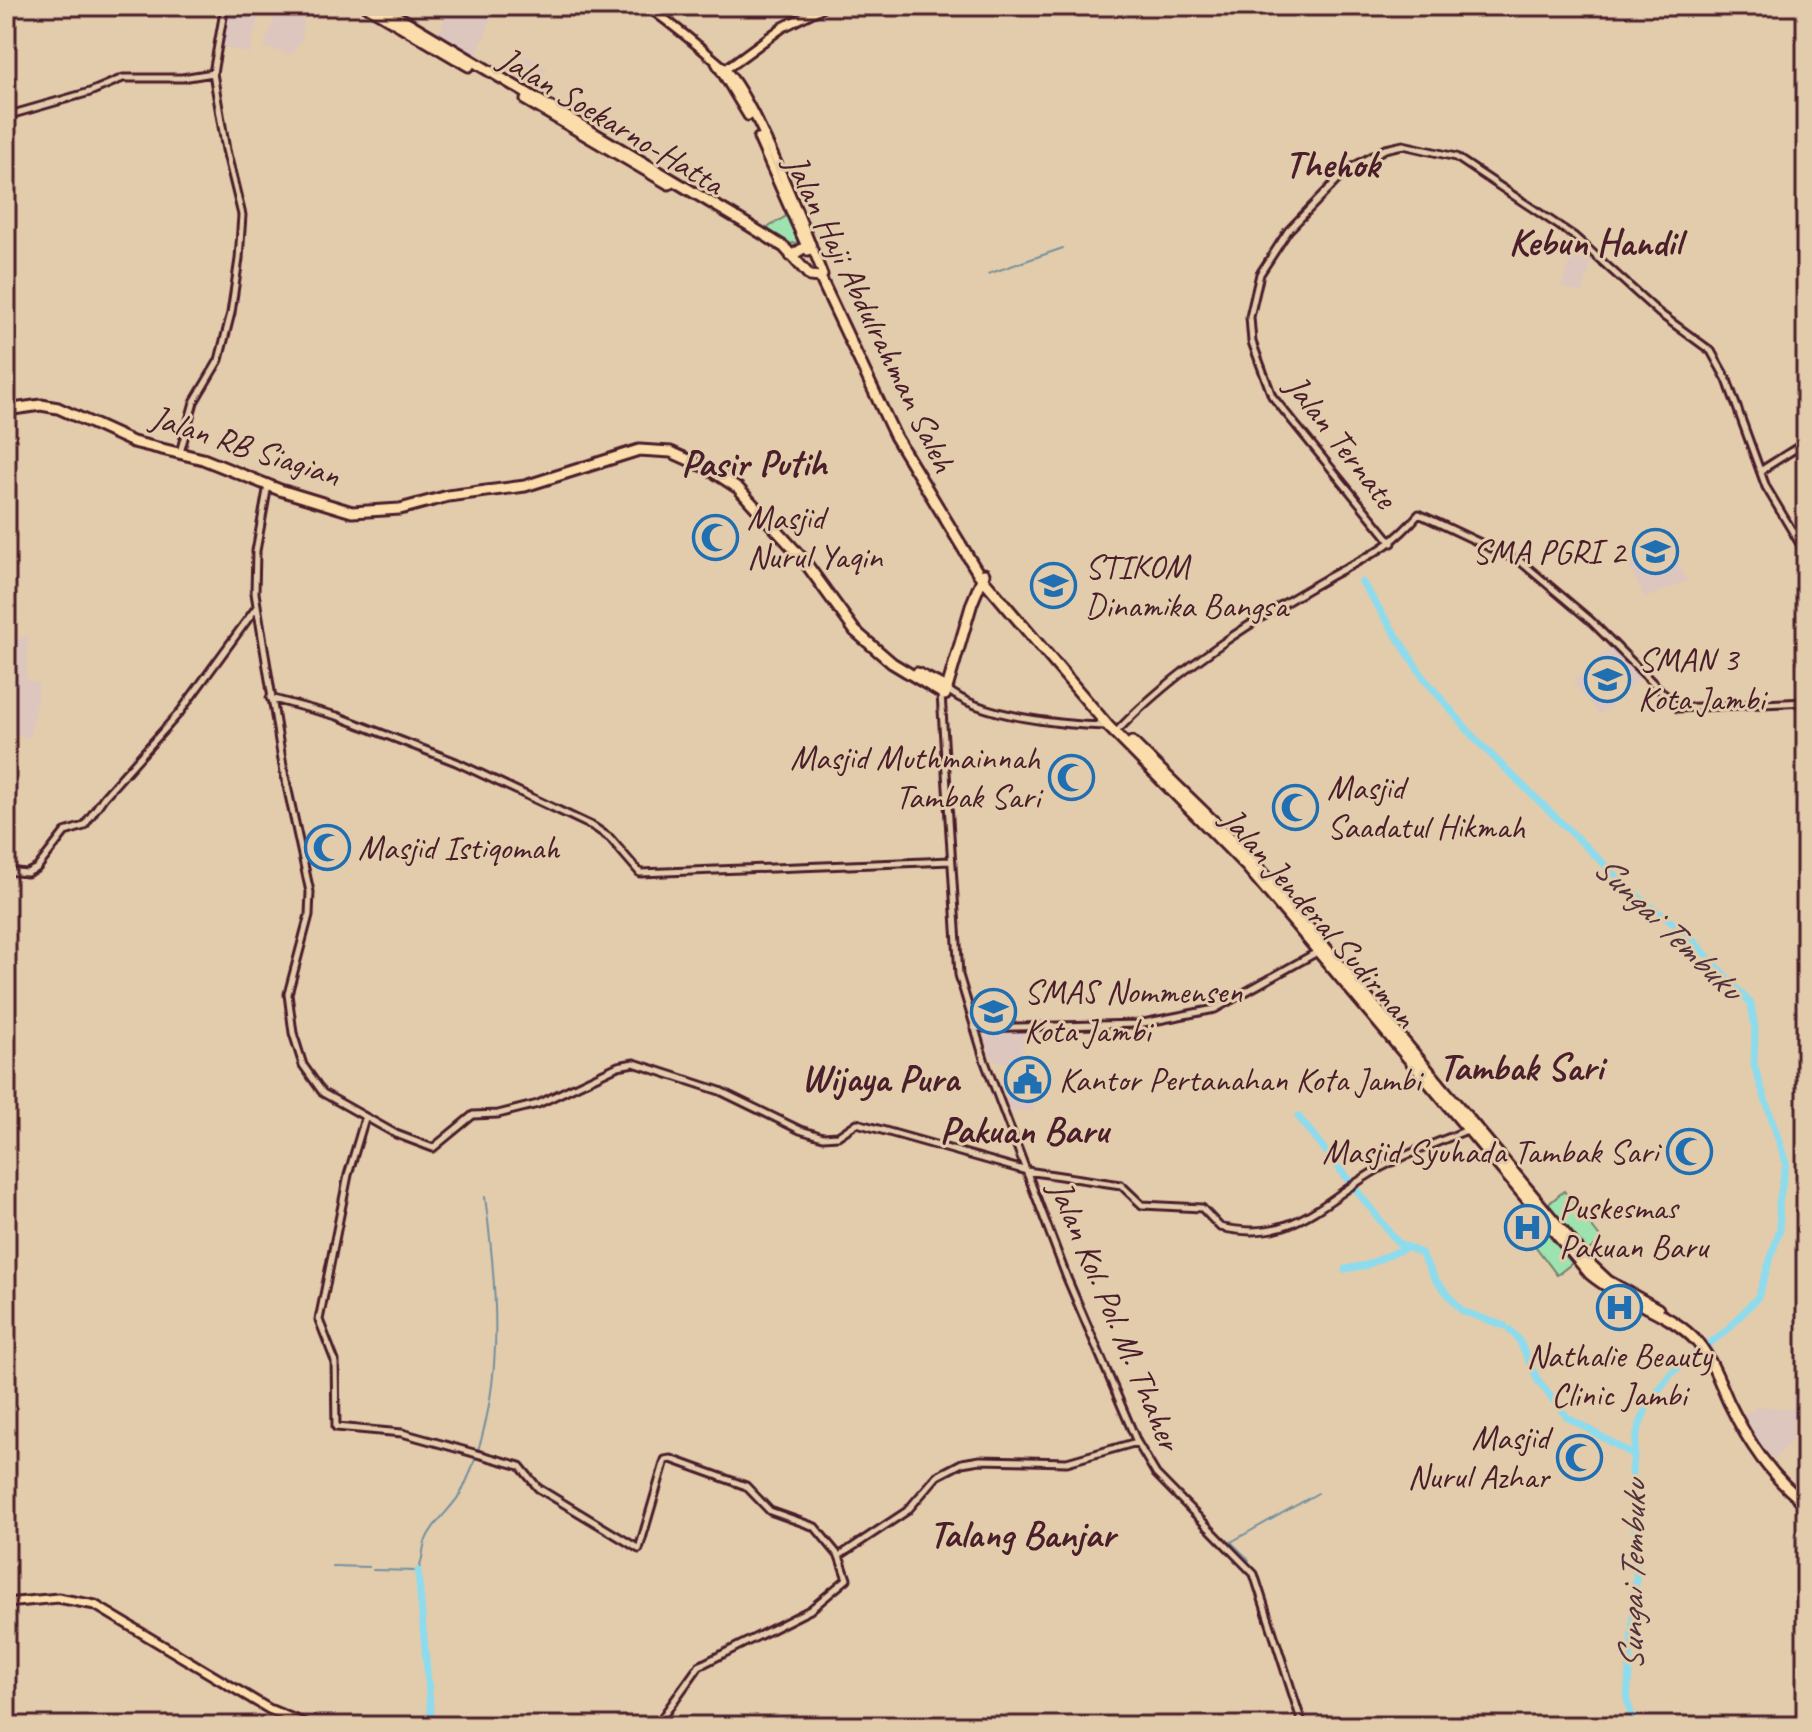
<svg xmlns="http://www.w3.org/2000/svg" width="1812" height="1732" viewBox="0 0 1812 1732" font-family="Caveat,sans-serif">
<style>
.built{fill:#dcc6be}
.green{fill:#9de3af;stroke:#74816d;stroke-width:2}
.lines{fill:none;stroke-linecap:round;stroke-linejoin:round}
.stream{stroke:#73909f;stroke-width:2}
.river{stroke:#8edbed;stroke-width:7}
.minor-casing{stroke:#4a1f2b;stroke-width:11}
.major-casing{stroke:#4a1f2b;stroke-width:13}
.highway-casing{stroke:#4a1f2b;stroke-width:15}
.minor{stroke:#e3ccac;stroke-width:5}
.major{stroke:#faddab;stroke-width:7}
.highway{stroke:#faddab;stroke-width:9}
.labels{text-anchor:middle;stroke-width:6;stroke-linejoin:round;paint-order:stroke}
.street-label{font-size:34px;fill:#4a1f2b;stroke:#e3ccac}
.poi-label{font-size:34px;fill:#4a1f2b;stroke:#e3ccac;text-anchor:start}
.water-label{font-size:36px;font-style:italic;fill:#51323e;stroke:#e3ccac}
.quarter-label{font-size:38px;font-weight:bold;fill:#4a1f2b;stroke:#e3ccac}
</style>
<rect width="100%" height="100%" fill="#e3ccac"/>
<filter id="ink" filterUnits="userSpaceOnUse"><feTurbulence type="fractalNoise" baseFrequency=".0125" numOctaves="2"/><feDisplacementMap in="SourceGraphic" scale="16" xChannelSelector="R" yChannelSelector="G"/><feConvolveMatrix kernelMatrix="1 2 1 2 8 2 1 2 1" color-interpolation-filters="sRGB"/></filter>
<g filter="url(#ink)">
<path class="built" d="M 228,6 L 261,6 L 249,54 L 219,45 Z
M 279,6 L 305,6 L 302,39 L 291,55 L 264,47 Z
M 449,6 L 496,6 L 477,55 L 439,35 Z
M 526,56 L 548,69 L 530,91 L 501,74 Z
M 1574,246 L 1591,261 L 1583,293 L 1562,287 Z
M 1662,529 L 1687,581 L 1645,598 L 1630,567 L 1647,535 Z
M 28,635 L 26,678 L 39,684 L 30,738 L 6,733 L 6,644 Z
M 1612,645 L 1642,676 L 1600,715 L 1573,682 Z
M 1024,1030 L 1021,1065 L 993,1060 L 981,1031 Z
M 1033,1091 L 1034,1110 L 1009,1112 L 1004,1094 Z
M 1806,1378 L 1806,1434 L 1799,1433 L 1775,1459 L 1770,1455 L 1767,1458 L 1742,1416 L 1759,1406 L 1793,1410 L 1793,1395 L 1800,1393 L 1802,1379 Z"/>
<path class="green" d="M 791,213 L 799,240 L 796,243 L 787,244 L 764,230 Z
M 1564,1191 L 1602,1240 L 1557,1275 L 1521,1227 Z"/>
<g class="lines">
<path class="stream" d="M 988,274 L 1063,248
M 1249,1560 L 1231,1542 L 1318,1493
M 332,1566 L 369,1567
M 373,1570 L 418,1571 C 423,1561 422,1552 425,1542 C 433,1521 455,1507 464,1487 C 506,1396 498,1294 485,1197"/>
<path class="river" d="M 1362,582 L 1423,677 L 1477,741 L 1635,894 L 1688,935 L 1751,1004 L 1755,1029 L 1754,1065 L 1786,1163 L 1779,1203 L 1780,1229 L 1758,1297 L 1727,1330 L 1671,1373 L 1646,1408 L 1637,1433 L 1632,1469 L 1637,1564 L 1627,1700 L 1634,1726
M 1298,1116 L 1398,1243 L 1421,1253 L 1435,1279 L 1462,1311 L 1505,1326
M 1345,1269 L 1367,1265 L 1405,1248
M 1510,1330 L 1519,1340 L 1538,1381 L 1567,1417 L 1634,1455
M 418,1571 L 432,1726"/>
<defs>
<path id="minor" d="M 6,116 L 90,92 L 123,78 L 182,78 L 213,73
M 181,449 L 194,402 L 219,360 L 231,313 L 239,259 L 242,215 L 226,150 L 213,73 L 225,6
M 1760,471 L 1806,442
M 268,485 L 256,551 L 255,593 L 284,772 L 310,892 L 309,915 L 288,994 L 293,1033 L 303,1065 L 323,1093 L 396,1134 L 433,1148 L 473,1115 L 498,1114 L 538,1104 L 618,1066 L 634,1063 L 720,1091 L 800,1130 L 823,1137 L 838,1136 L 857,1123 L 1027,1171 L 1121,1185 L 1142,1205 L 1202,1208 L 1220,1227 C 1296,1245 1324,1198 1382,1167 C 1408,1153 1439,1142 1467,1130
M 1392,543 L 1272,396 L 1252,342 L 1250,317 L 1260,274 L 1288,231 L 1347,170 L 1385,149 L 1403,145 L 1456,157 L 1574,236 L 1659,313 L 1711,351 L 1727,380 L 1766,487 L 1806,554
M 947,689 C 979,717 1065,725 1106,726
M 941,694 L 959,975 L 985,1062 L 1067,1278 L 1137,1442 L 1156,1474 L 1254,1574 L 1303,1726
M 270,698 L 337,716 L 456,762 L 594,827 L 610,838 L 640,873 L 951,861
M 1119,729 C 1177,669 1252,621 1324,580 C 1365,556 1386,553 1419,514 L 1521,562 L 1591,621 L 1678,708 L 1806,702
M 6,871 L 27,873 L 37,868 L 65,832 L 84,826 L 104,797 L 180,712 L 256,608
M 974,1028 L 1138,1024 L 1215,1009 L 1319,951
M 365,1118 L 348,1175 L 319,1320 L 335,1361 L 336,1427 L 402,1433 L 520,1466 L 538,1488 L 639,1549 L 665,1460 L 671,1459 L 746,1486 L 770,1511 L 815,1527 L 839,1556 L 847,1579 L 810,1610 L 699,1666 L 656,1726
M 839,1556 L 907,1511 L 937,1476 L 962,1463 L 980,1460 L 1067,1462 L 1137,1442"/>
<path id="major" d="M 647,6 C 673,25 699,46 723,67 C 753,94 806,232 823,275
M 716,63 L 748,116
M 723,71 L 783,27 L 825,6
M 758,138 L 808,251
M 6,1603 L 58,1598 L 95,1605 L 269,1709 L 310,1726"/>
<path id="highway" d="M 367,6 L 469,66
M 380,6 L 745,223 L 784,247 L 810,276 L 820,277
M 526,100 L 669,184
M 791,256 L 810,244
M 820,277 L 895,436 L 978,573 L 1109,727 L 1247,867 L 1590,1274 C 1622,1301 1671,1311 1698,1343 C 1712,1360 1720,1383 1729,1403 C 1748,1442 1771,1477 1806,1504
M 6,410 L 41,405 L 58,408 L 133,442 L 203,459 L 280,490 L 352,512 L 400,509 L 448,496 L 525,486 L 639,450 L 671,452 L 709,469 L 738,488 L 802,558 L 855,631 L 892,663 L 945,695 L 972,603 L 984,574
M 917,673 L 946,688
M 1132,742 L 1248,855 L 1591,1265 L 1608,1281 L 1658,1309"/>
</defs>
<use href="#minor" class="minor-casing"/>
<use href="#major" class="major-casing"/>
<use href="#highway" class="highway-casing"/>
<use href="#minor" class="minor"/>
<use href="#major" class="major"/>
<use href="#highway" class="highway"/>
</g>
</g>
<defs>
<symbol id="mosque-ring" viewBox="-11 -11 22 22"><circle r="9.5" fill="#e3ccac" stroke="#1f6fb2" stroke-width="1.5"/><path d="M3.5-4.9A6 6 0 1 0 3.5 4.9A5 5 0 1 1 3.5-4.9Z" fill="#1f6fb2"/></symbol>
<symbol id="school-ring" viewBox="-11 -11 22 22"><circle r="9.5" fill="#e3ccac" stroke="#1f6fb2" stroke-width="1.5"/><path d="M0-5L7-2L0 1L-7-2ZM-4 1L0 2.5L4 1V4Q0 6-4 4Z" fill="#1f6fb2"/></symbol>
<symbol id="university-ring" viewBox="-11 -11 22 22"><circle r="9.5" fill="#e3ccac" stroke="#1f6fb2" stroke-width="1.5"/><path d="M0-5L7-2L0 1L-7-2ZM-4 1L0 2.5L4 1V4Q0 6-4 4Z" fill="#1f6fb2"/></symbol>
<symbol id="civic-ring" viewBox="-11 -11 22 22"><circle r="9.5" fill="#e3ccac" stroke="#1f6fb2" stroke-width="1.5"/><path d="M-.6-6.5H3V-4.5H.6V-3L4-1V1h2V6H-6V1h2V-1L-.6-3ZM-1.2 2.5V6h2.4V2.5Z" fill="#1f6fb2"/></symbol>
<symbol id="hospital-ring" viewBox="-11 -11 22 22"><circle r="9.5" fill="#e3ccac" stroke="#1f6fb2" stroke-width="1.5"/><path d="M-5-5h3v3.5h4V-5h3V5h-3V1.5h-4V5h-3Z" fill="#1f6fb2"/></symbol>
</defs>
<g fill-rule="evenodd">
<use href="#mosque-ring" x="690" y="512" width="51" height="51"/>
<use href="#school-ring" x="1630" y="526" width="51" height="51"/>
<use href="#university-ring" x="1028" y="560" width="51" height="51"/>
<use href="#school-ring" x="1582" y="654" width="51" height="51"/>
<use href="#mosque-ring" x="1046" y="752" width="51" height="51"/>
<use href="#mosque-ring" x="1270" y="782" width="51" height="51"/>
<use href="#mosque-ring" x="302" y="822" width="51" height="51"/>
<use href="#school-ring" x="968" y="986" width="51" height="51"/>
<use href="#civic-ring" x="1002" y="1054" width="51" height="51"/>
<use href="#mosque-ring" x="1664" y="1126" width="51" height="51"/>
<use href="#hospital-ring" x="1502" y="1202" width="51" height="51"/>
<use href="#hospital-ring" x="1594" y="1282" width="51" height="51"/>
<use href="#mosque-ring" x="1554" y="1432" width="51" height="51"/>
</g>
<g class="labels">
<g class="street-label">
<text transform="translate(612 120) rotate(31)" y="12">Jalan Soekarno-Hatta</text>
<text transform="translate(871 313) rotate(64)" y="12">Jalan Haji Abdulrahman Saleh</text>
<text transform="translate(1342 441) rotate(52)" y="12">Jalan Ternate</text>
<text transform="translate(246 445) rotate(18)" y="12">Jalan RB Siagian</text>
<text transform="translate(1320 917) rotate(49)" y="12">Jalan Jenderal Sudirman</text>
<text transform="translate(1116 1315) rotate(67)" y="12">Jalan Kol. Pol. M. Thaher</text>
</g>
<g class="poi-label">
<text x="747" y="529">Masjid<tspan x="747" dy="39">Nurul Yaqin</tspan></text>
<text x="1625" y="563" text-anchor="end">SMA PGRI 2</text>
<text x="1085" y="578">STIKOM<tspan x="1085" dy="39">Dinamika Bangsa</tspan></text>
<text x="1638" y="671">SMAN 3<tspan x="1638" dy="39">Kota Jambi</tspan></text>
<text x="1040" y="769" text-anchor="end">Masjid Muthmainnah<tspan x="1040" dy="39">Tambak Sari</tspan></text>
<text x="1327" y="799">Masjid<tspan x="1327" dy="39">Saadatul Hikmah</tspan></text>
<text x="358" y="859">Masjid Istiqomah</text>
<text x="1024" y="1003">SMAS Nommensen<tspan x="1024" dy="39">Kota Jambi</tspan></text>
<text x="1059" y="1091">Kantor Pertanahan Kota Jambi</text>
<text x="1658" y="1163" text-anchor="end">Masjid Syuhada Tambak Sari</text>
<text x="1559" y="1219">Puskesmas<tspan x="1559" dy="39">Pakuan Baru</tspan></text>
<text x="1619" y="1367" text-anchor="middle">Nathalie Beauty<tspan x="1619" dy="39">Clinic Jambi</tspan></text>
<text x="1549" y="1449" text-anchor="end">Masjid<tspan x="1549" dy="39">Nurul Azhar</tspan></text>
</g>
<g class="water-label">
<text transform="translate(1669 926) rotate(44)" y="13">Sungai Tembuku</text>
<text transform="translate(1631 1576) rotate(-89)" y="13">Sungai Tembuku</text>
</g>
<g class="quarter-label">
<text x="1332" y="177">Thehok</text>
<text x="1595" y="255">Kebun Handil</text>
<text x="754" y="476">Pasir Putih</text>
<text x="1521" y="1080">Tambak Sari</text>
<text x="880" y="1091">Wijaya Pura</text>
<text x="1024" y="1143">Pakuan Baru</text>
<text x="1022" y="1547">Talang Banjar</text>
</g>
</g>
<rect width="1812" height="1732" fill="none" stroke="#e3ccac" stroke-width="32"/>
<rect x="16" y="16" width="1780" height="1700" fill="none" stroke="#4a1f2b" stroke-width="3" filter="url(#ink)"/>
</svg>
